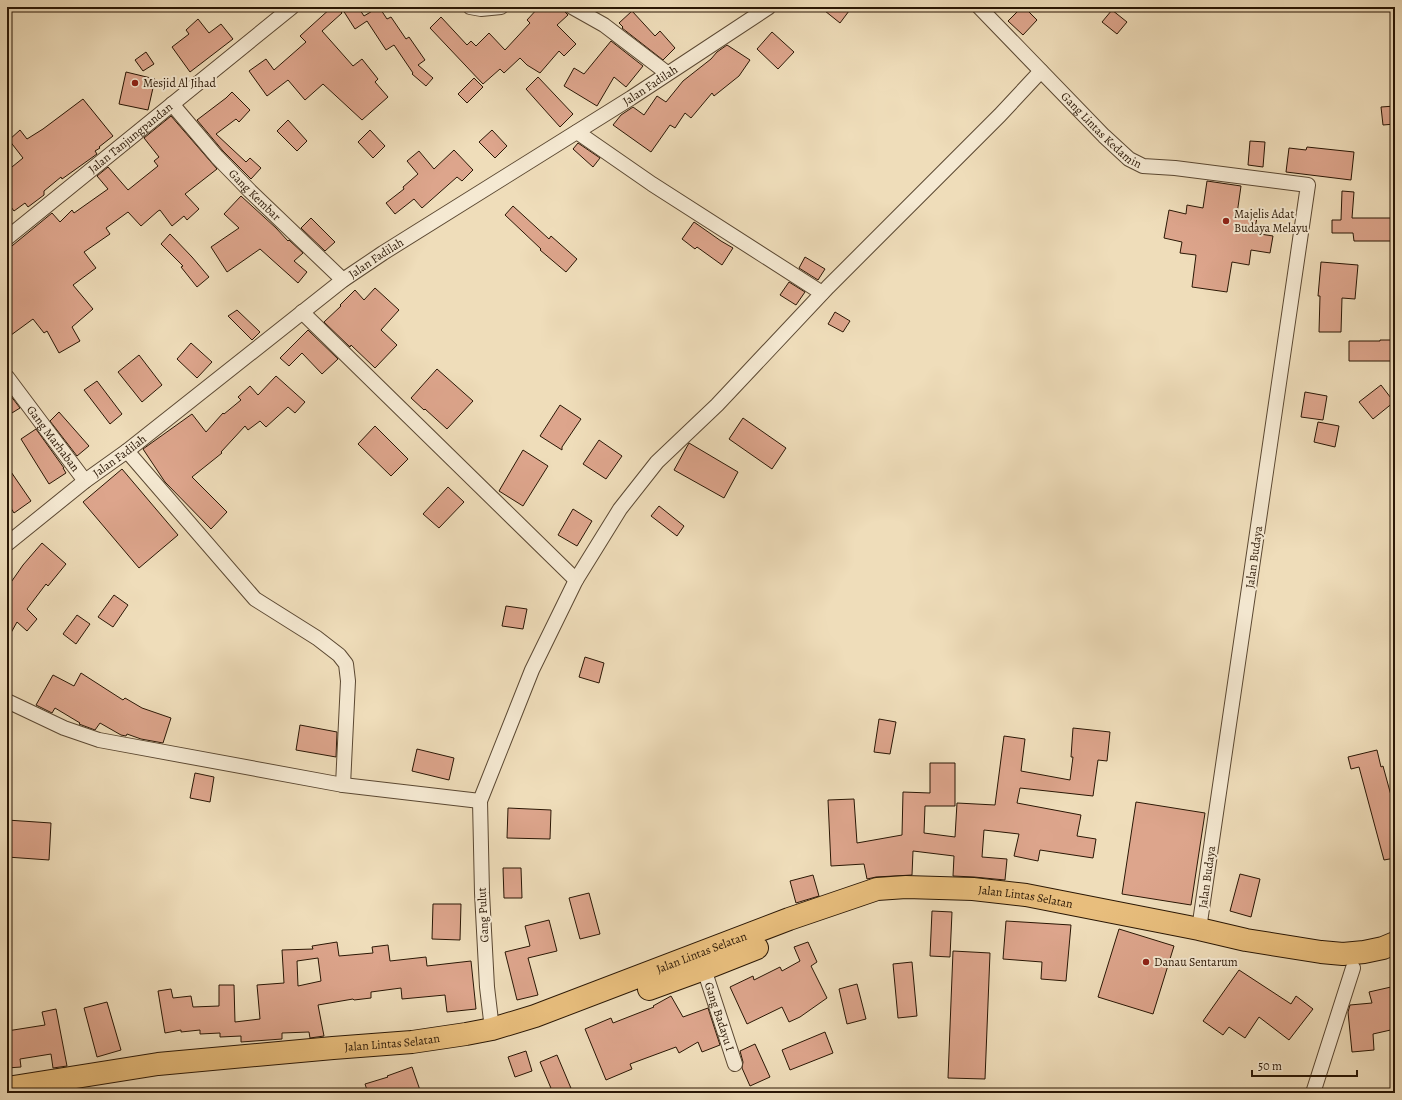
<svg xmlns="http://www.w3.org/2000/svg" width="1402" height="1100" viewBox="0 0 1402 1100" font-family="Alegreya,serif">
<style>
.building{fill:#dda58c;stroke:#2a1705;fill-rule:evenodd}
.lines{fill:none;stroke-linecap:round;stroke-linejoin:round}
.minor-casing{stroke:#5b4832;stroke-width:16}
.trunk-casing{stroke:#2a1705;stroke-width:24}
.minor{stroke:#f5e9d2;stroke-width:14}
.trunk{stroke:#e8be7d;stroke-width:22}
.poi-dot{fill:#8f2418;stroke:#f5e9d2;stroke-width:1.5}
.labels{text-anchor:middle;stroke-width:4;stroke-linejoin:round;paint-order:stroke}
.poi-label{font-size:12px;fill:#2a1705;stroke:#f5e9d2;text-anchor:start}
.street-label{font-size:12px;fill:#2a1705;stroke:#f5e9d2}
</style>
<rect width="100%" height="100%" fill="#efddba"/>
<filter id="stains"><feTurbulence type="fractalNoise" baseFrequency=".005" numOctaves="4"/><feColorMatrix values="0 0 0 0 .2 0 0 0 0 .09 0 0 0 0 .02 0 0 0 .5 -.17"/></filter>
<radialGradient id="worn" r=".72"><stop offset=".6" stop-color="#630" stop-opacity="0"/><stop offset="1" stop-color="#630" stop-opacity=".3"/></radialGradient>
<path class="building" d="M 332,7 L 336,7 L 342,13 L 322,31 L 353,66 L 362,59 L 378,79 L 375,82 L 388,97 L 362,120 L 323,84 L 305,100 L 288,80 L 267,96 L 249,71 L 266,59 L 274,70 L 306,42 L 300,36 Z
M 341,7 L 358,7 L 364,16 L 379,7 L 387,19 L 391,17 L 406,39 L 409,37 L 425,60 L 418,65 L 433,78 L 426,86 L 412,74 L 413,73 L 394,45 L 386,50 L 367,21 L 355,29 Z
M 539,7 L 563,7 L 565,12 L 568,15 L 557,25 L 576,44 L 564,56 L 559,51 L 540,73 L 527,65 L 520,58 L 504,73 L 500,69 L 483,84 L 430,28 L 441,17 L 467,45 L 471,41 L 476,46 L 489,33 L 505,50 L 530,23 L 527,20 Z
M 820,7 L 852,7 L 840,23 Z
M 1022,7 L 1024,7 L 1037,20 L 1023,35 L 1008,21 Z
M 1112,10 L 1127,22 L 1117,34 L 1102,22 Z
M 632,11 L 655,36 L 660,31 L 675,48 L 663,60 L 622,28 L 623,27 L 619,23 Z
M 198,19 L 209,33 L 221,24 L 233,39 L 190,72 L 172,47 L 189,34 L 186,30 Z
M 772,32 L 794,52 L 778,69 L 757,49 Z
M 611,41 L 643,66 L 626,87 L 614,77 L 597,106 L 564,86 L 574,68 L 584,74 Z
M 727,45 L 750,60 L 739,76 L 714,96 L 712,93 L 691,118 L 685,113 L 675,128 L 670,125 L 651,152 L 613,125 L 621,115 L 633,107 L 644,115 L 657,96 L 666,102 L 683,81 L 711,59 L 717,52 Z
M 146,52 L 154,64 L 143,71 L 135,60 Z
M 126,72 L 155,79 L 148,110 L 119,104 Z
M 538,77 L 573,114 L 560,127 L 526,89 Z
M 474,78 L 483,87 L 467,103 L 458,94 Z
M 232,92 L 250,110 L 239,122 L 236,119 L 216,134 L 246,162 L 250,158 L 261,168 L 251,179 L 223,151 L 197,120 L 226,98 Z
M 83,99 L 113,136 L 99,147 L 100,148 L 95,151 L 97,154 L 62,179 L 61,177 L 44,191 L 44,195 L 28,207 L 25,203 L 14,211 L 11,207 L 7,210 L 7,171 L 23,158 L 9,140 L 20,130 L 27,139 L 43,129 Z
M 1395,106 L 1395,124 L 1383,125 L 1381,107 Z
M 171,116 L 217,169 L 185,194 L 199,209 L 187,220 L 184,216 L 172,226 L 160,210 L 158,211 L 141,226 L 128,212 L 106,228 L 110,234 L 84,252 L 96,268 L 73,285 L 93,309 L 72,327 L 80,341 L 59,353 L 47,331 L 44,333 L 33,319 L 7,338 L 7,250 L 52,213 L 60,222 L 72,210 L 74,213 L 108,189 L 97,176 L 108,167 L 128,190 L 158,166 L 154,161 L 159,157 L 144,138 Z
M 288,120 L 307,141 L 297,151 L 277,131 Z
M 370,130 L 385,146 L 373,158 L 358,142 Z
M 492,130 L 507,146 L 495,158 L 479,142 Z
M 1250,141 L 1265,142 L 1263,167 L 1248,165 Z
M 578,143 L 600,158 L 593,167 L 573,149 Z
M 1307,147 L 1354,152 L 1351,180 L 1286,172 L 1289,148 L 1306,150 Z
M 454,150 L 473,170 L 462,181 L 457,177 L 422,208 L 414,199 L 395,214 L 386,203 L 404,189 L 403,187 L 418,174 L 407,161 L 419,151 L 434,169 Z
M 1207,181 L 1241,186 L 1237,214 L 1257,218 L 1254,233 L 1273,236 L 1270,253 L 1251,250 L 1249,265 L 1232,262 L 1227,292 L 1192,287 L 1196,255 L 1180,253 L 1182,242 L 1164,238 L 1169,210 L 1186,214 L 1187,205 L 1203,208 Z
M 1342,191 L 1354,192 L 1352,218 L 1395,218 L 1395,241 L 1354,241 L 1353,233 L 1332,233 L 1332,220 L 1341,220 Z
M 241,196 L 276,228 L 288,241 L 289,240 L 303,253 L 294,261 L 307,272 L 298,283 L 260,249 L 227,272 L 211,247 L 239,228 L 224,214 Z
M 513,206 L 549,239 L 551,236 L 577,259 L 566,272 L 540,250 L 541,249 L 505,215 Z
M 311,218 L 335,242 L 325,251 L 301,228 Z
M 694,222 L 721,241 L 733,248 L 722,265 L 697,247 L 695,249 L 682,239 Z
M 170,234 L 192,257 L 209,277 L 197,287 L 181,267 L 183,266 L 161,244 Z
M 805,257 L 825,269 L 818,280 L 799,268 Z
M 1321,262 L 1358,265 L 1355,299 L 1342,298 L 1341,332 L 1319,332 L 1320,296 L 1318,296 Z
M 789,282 L 805,292 L 796,305 L 780,295 Z
M 375,288 L 399,310 L 381,330 L 397,345 L 375,368 L 351,345 L 350,347 L 324,322 L 341,306 L 340,305 L 355,290 L 364,300 Z
M 237,310 L 260,332 L 252,340 L 228,316 Z
M 835,312 L 850,321 L 843,332 L 828,324 Z
M 308,330 L 338,359 L 322,374 L 302,353 L 289,366 L 280,358 Z
M 1380,340 L 1395,340 L 1395,361 L 1349,361 L 1349,341 L 1380,341 Z
M 191,343 L 212,362 L 197,378 L 177,359 Z
M 139,355 L 162,385 L 142,402 L 118,372 Z
M 437,369 L 473,401 L 447,429 L 425,409 L 424,410 L 411,398 Z
M 276,376 L 305,402 L 295,413 L 288,407 L 266,427 L 260,421 L 248,430 L 245,426 L 221,452 L 222,453 L 192,477 L 227,512 L 211,529 L 165,482 L 143,449 L 192,414 L 206,432 L 223,413 L 224,414 L 241,400 L 238,397 L 250,386 L 258,395 Z
M 97,381 L 122,414 L 110,424 L 84,390 Z
M 1381,385 L 1394,402 L 1373,419 L 1359,402 Z
M 7,391 L 20,408 L 7,416 Z
M 1305,392 L 1327,396 L 1323,420 L 1301,417 Z
M 560,405 L 581,419 L 562,447 L 562,450 L 540,436 Z
M 59,412 L 89,446 L 77,456 L 50,421 Z
M 743,418 L 786,448 L 772,469 L 729,439 Z
M 1318,422 L 1339,426 L 1335,447 L 1314,442 Z
M 375,426 L 408,459 L 391,476 L 358,444 Z
M 36,429 L 64,468 L 63,468 L 66,473 L 49,484 L 21,439 Z
M 599,440 L 622,456 L 606,479 L 583,464 Z
M 689,443 L 738,472 L 724,498 L 674,470 Z
M 523,450 L 548,466 L 523,506 L 499,491 Z
M 7,466 L 31,501 L 14,513 L 7,502 Z
M 122,469 L 178,535 L 139,568 L 83,502 Z
M 448,487 L 464,502 L 439,528 L 423,514 Z
M 659,506 L 684,526 L 677,536 L 651,516 Z
M 573,509 L 592,521 L 577,546 L 558,535 Z
M 42,543 L 66,564 L 48,586 L 46,584 L 27,609 L 37,619 L 27,631 L 17,622 L 7,640 L 7,588 L 23,565 Z
M 114,595 L 128,605 L 113,627 L 98,617 Z
M 506,606 L 527,609 L 523,629 L 502,626 Z
M 77,615 L 90,624 L 76,644 L 63,634 Z
M 585,657 L 604,663 L 599,683 L 579,677 Z
M 81,673 L 123,700 L 125,698 L 142,708 L 171,718 L 163,743 L 141,739 L 127,734 L 126,736 L 121,735 L 100,723 L 95,730 L 79,724 L 80,723 L 55,708 L 52,713 L 36,705 L 53,675 L 74,686 Z
M 879,719 L 896,722 L 890,754 L 874,752 Z
M 300,725 L 337,732 L 336,757 L 296,750 Z
M 1073,728 L 1110,732 L 1107,761 L 1098,760 L 1093,796 L 1020,788 L 1017,803 L 1081,815 L 1077,836 L 1096,839 L 1093,858 L 1040,850 L 1038,861 L 1014,856 L 1019,834 L 984,830 L 982,857 L 1007,859 L 1005,880 L 974,877 L 953,876 L 954,856 L 913,851 L 912,875 L 876,877 L 867,879 L 864,864 L 831,866 L 828,800 L 854,799 L 857,843 L 902,835 L 903,792 L 930,793 L 930,763 L 955,763 L 955,806 L 925,806 L 924,833 L 955,837 L 957,803 L 995,805 L 1004,736 L 1025,739 L 1021,771 L 1070,780 L 1073,757 L 1071,757 Z
M 417,749 L 454,758 L 449,780 L 412,771 Z
M 1377,750 L 1381,767 L 1383,766 L 1395,810 L 1395,858 L 1384,860 L 1359,767 L 1351,769 L 1348,757 Z
M 195,773 L 214,777 L 210,802 L 190,798 Z
M 1136,802 L 1205,813 L 1191,905 L 1122,894 Z
M 508,808 L 551,810 L 550,839 L 507,838 Z
M 7,820 L 51,823 L 49,860 L 7,857 Z
M 503,868 L 521,868 L 522,898 L 504,898 Z
M 1240,874 L 1260,879 L 1251,917 L 1230,911 Z
M 813,875 L 819,896 L 796,903 L 790,881 Z
M 589,893 L 600,934 L 580,939 L 569,898 Z
M 433,904 L 461,904 L 460,940 L 432,939 Z
M 932,911 L 952,912 L 950,957 L 930,956 Z
M 549,920 L 557,951 L 528,958 L 538,995 L 517,1000 L 505,952 L 530,946 L 525,926 Z
M 1006,921 L 1071,925 L 1066,981 L 1041,979 L 1042,962 L 1003,959 Z
M 1119,929 L 1174,946 L 1153,1014 L 1098,997 Z
M 337,942 L 339,956 L 373,953 L 372,947 L 388,945 L 390,961 L 426,957 L 427,966 L 471,961 L 476,1009 L 447,1012 L 445,995 L 402,999 L 401,988 L 371,992 L 371,998 L 354,1000 L 353,999 L 318,1005 L 324,1036 L 310,1038 L 309,1032 L 282,1033 L 282,1039 L 241,1042 L 241,1036 L 220,1037 L 220,1033 L 200,1034 L 200,1030 L 181,1032 L 181,1030 L 165,1033 L 158,991 L 171,989 L 173,998 L 191,996 L 193,1007 L 219,1006 L 219,985 L 234,985 L 235,1022 L 260,1019 L 257,985 L 284,983 L 282,950 L 313,949 L 312,946 ZM 318,958 L 321,981 L 298,986 L 297,961 Z
M 808,942 L 817,962 L 811,966 L 827,998 L 800,1017 L 789,1022 L 782,1007 L 747,1024 L 730,987 L 753,976 L 754,980 L 780,967 L 782,971 L 800,961 L 794,947 Z
M 953,951 L 990,953 L 985,1079 L 948,1078 Z
M 912,962 L 917,1016 L 898,1018 L 893,964 Z
M 1239,970 L 1291,1004 L 1296,996 L 1313,1009 L 1289,1040 L 1259,1017 L 1245,1038 L 1229,1027 L 1223,1035 L 1203,1021 Z
M 857,984 L 866,1019 L 847,1024 L 839,989 Z
M 1391,987 L 1395,1002 L 1395,1029 L 1373,1034 L 1374,1050 L 1352,1052 L 1348,1012 L 1350,1005 L 1372,1003 L 1369,992 Z
M 671,996 L 683,1017 L 708,1008 L 720,1045 L 702,1052 L 698,1042 L 679,1053 L 676,1047 L 630,1064 L 632,1069 L 606,1080 L 585,1029 L 611,1018 L 613,1023 L 654,1007 L 653,1006 Z
M 107,1002 L 121,1050 L 97,1057 L 84,1008 Z
M 56,1009 L 67,1066 L 53,1068 L 51,1054 L 20,1059 L 21,1067 L 7,1068 L 7,1031 L 45,1025 L 42,1012 Z
M 825,1032 L 833,1053 L 790,1070 L 782,1050 Z
M 755,1044 L 770,1077 L 750,1086 L 742,1068 L 743,1062 L 740,1051 Z
M 526,1051 L 532,1071 L 515,1077 L 508,1057 Z
M 557,1055 L 573,1093 L 553,1093 L 540,1062 Z
M 412,1067 L 421,1093 L 368,1093 L 365,1084 L 388,1077 L 387,1076 Z"/>
<g class="lines">
<defs>
<g id="minor">
<path d="M 470,7 L 481,9 L 501,7"/>
<path d="M 572,7 L 604,25 L 667,73"/>
<path id="s1" d="M 979,7 L 1104,136 L 1129,159 L 1143,166 L 1175,168 L 1308,185 L 1199,929"/>
<path id="s2" d="M 172,104 L 217,157 L 250,191 L 343,280"/>
<path d="M 577,132 L 652,184 L 822,293"/>
<path id="s3" d="M 7,238 L 292,7"/>
<path d="M 302,312 L 576,580"/>
<path id="s4" d="M 7,377 L 85,481"/>
<path d="M 127,451 L 255,599 L 317,638 L 339,655 L 346,664 L 348,681 L 343,785"/>
<path id="s5" d="M 7,544 L 85,481 L 127,451 L 343,280 L 383,253 L 631,98 L 769,7"/>
<path d="M 7,701 L 64,728 L 99,740 L 343,785 L 480,801"/>
<path id="s6" d="M 704,969 L 735,1064"/>
<path d="M 492,1029 L 487,987 L 482,893 L 480,801 L 532,670 L 576,580 L 620,509 L 657,462 L 717,405 L 828,287 L 1000,115 L 1041,71"/>
<path d="M 1313,1093 L 1353,968"/>
</g>
<g id="trunk">
<path d="M 649,989 L 704,969 L 757,948"/>
<path id="s7" d="M 7,1088 L 158,1064 L 333,1048 L 412,1042 L 466,1034 L 492,1029 L 535,1016 L 789,919 L 877,889 L 906,887 L 973,889 L 1026,895 L 1199,929 L 1246,940 L 1321,952 L 1343,954 L 1364,952 L 1383,948 L 1395,943"/>
</g>
</defs>
<use href="#minor" class="minor-casing"/>
<use href="#trunk" class="trunk-casing"/>
<use href="#minor" class="minor"/>
<use href="#trunk" class="trunk"/>
</g>
<g class="poi-dot">
<circle cx="135" cy="83" r="4"/>
<circle cx="1226" cy="221" r="4"/>
<circle cx="1146" cy="962" r="4"/>
</g>
<g class="labels">
<g class="poi-label">
<text x="143" y="87">Mesjid Al Jihad</text>
<text x="1234" y="218">Majelis Adat<tspan x="1234" dy="14">Budaya Melayu</tspan></text>
<text x="1154" y="966">Danau Sentarum</text>
</g>
<g class="street-label">
<text dy="4" stroke="none"><textPath href="#s5" startOffset="791">Jalan Fadilah</textPath></text>
<text dy="4" stroke="none"><textPath href="#s1" startOffset="174">Gang Lintas Kedamin</textPath></text>
<text dy="4" stroke="none"><textPath href="#s3" startOffset="159">Jalan Tanjungpandan</textPath></text>
<text dy="4" stroke="none"><textPath href="#s2" startOffset="123">Gang Kembar</textPath></text>
<text dy="4" stroke="none"><textPath href="#s5" startOffset="467">Jalan Fadilah</textPath></text>
<text dy="4" stroke="none"><textPath href="#s4" startOffset="77">Gang Marhaban</textPath></text>
<text dy="4" stroke="none"><textPath href="#s5" startOffset="143">Jalan Fadilah</textPath></text>
<text transform="translate(1254 557) rotate(-82)" y="4">Jalan Budaya</text>
<text transform="translate(1207 877) rotate(-82)" y="4">Jalan Budaya</text>
<text dy="4" stroke="none"><textPath href="#s7" startOffset="1048">Jalan Lintas Selatan</textPath></text>
<text transform="translate(483 915) rotate(-93)" y="4">Gang Pulut</text>
<text dy="4" stroke="none"><textPath href="#s7" startOffset="712">Jalan Lintas Selatan</textPath></text>
<text dy="4" stroke="none"><textPath href="#s6" startOffset="50">Gang Badayu I</textPath></text>
<text dy="4" stroke="none"><textPath href="#s7" startOffset="388">Jalan Lintas Selatan</textPath></text>
</g>
</g>
<rect width="1402" height="1100" fill="none" stroke="#efddba" stroke-width="24"/>
<rect x="8" y="8" width="1386" height="1084" fill="none" stroke="#2a1705" stroke-width="2"/>
<rect x="12" y="12" width="1378" height="1076" fill="none" stroke="#2a1705"/>
<path d="M1252 1070v6h105v-6" fill="none" stroke="#2a1705" stroke-width="2"/>
<text x="1258" y="1070" font-size="12" fill="#2a1705" stroke="#f5e9d2" stroke-width="3" paint-order="stroke">50 m</text>
<rect width="100%" height="100%" filter="url(#stains)"/>
<rect width="100%" height="100%" fill="url(#worn)"/>
</svg>
